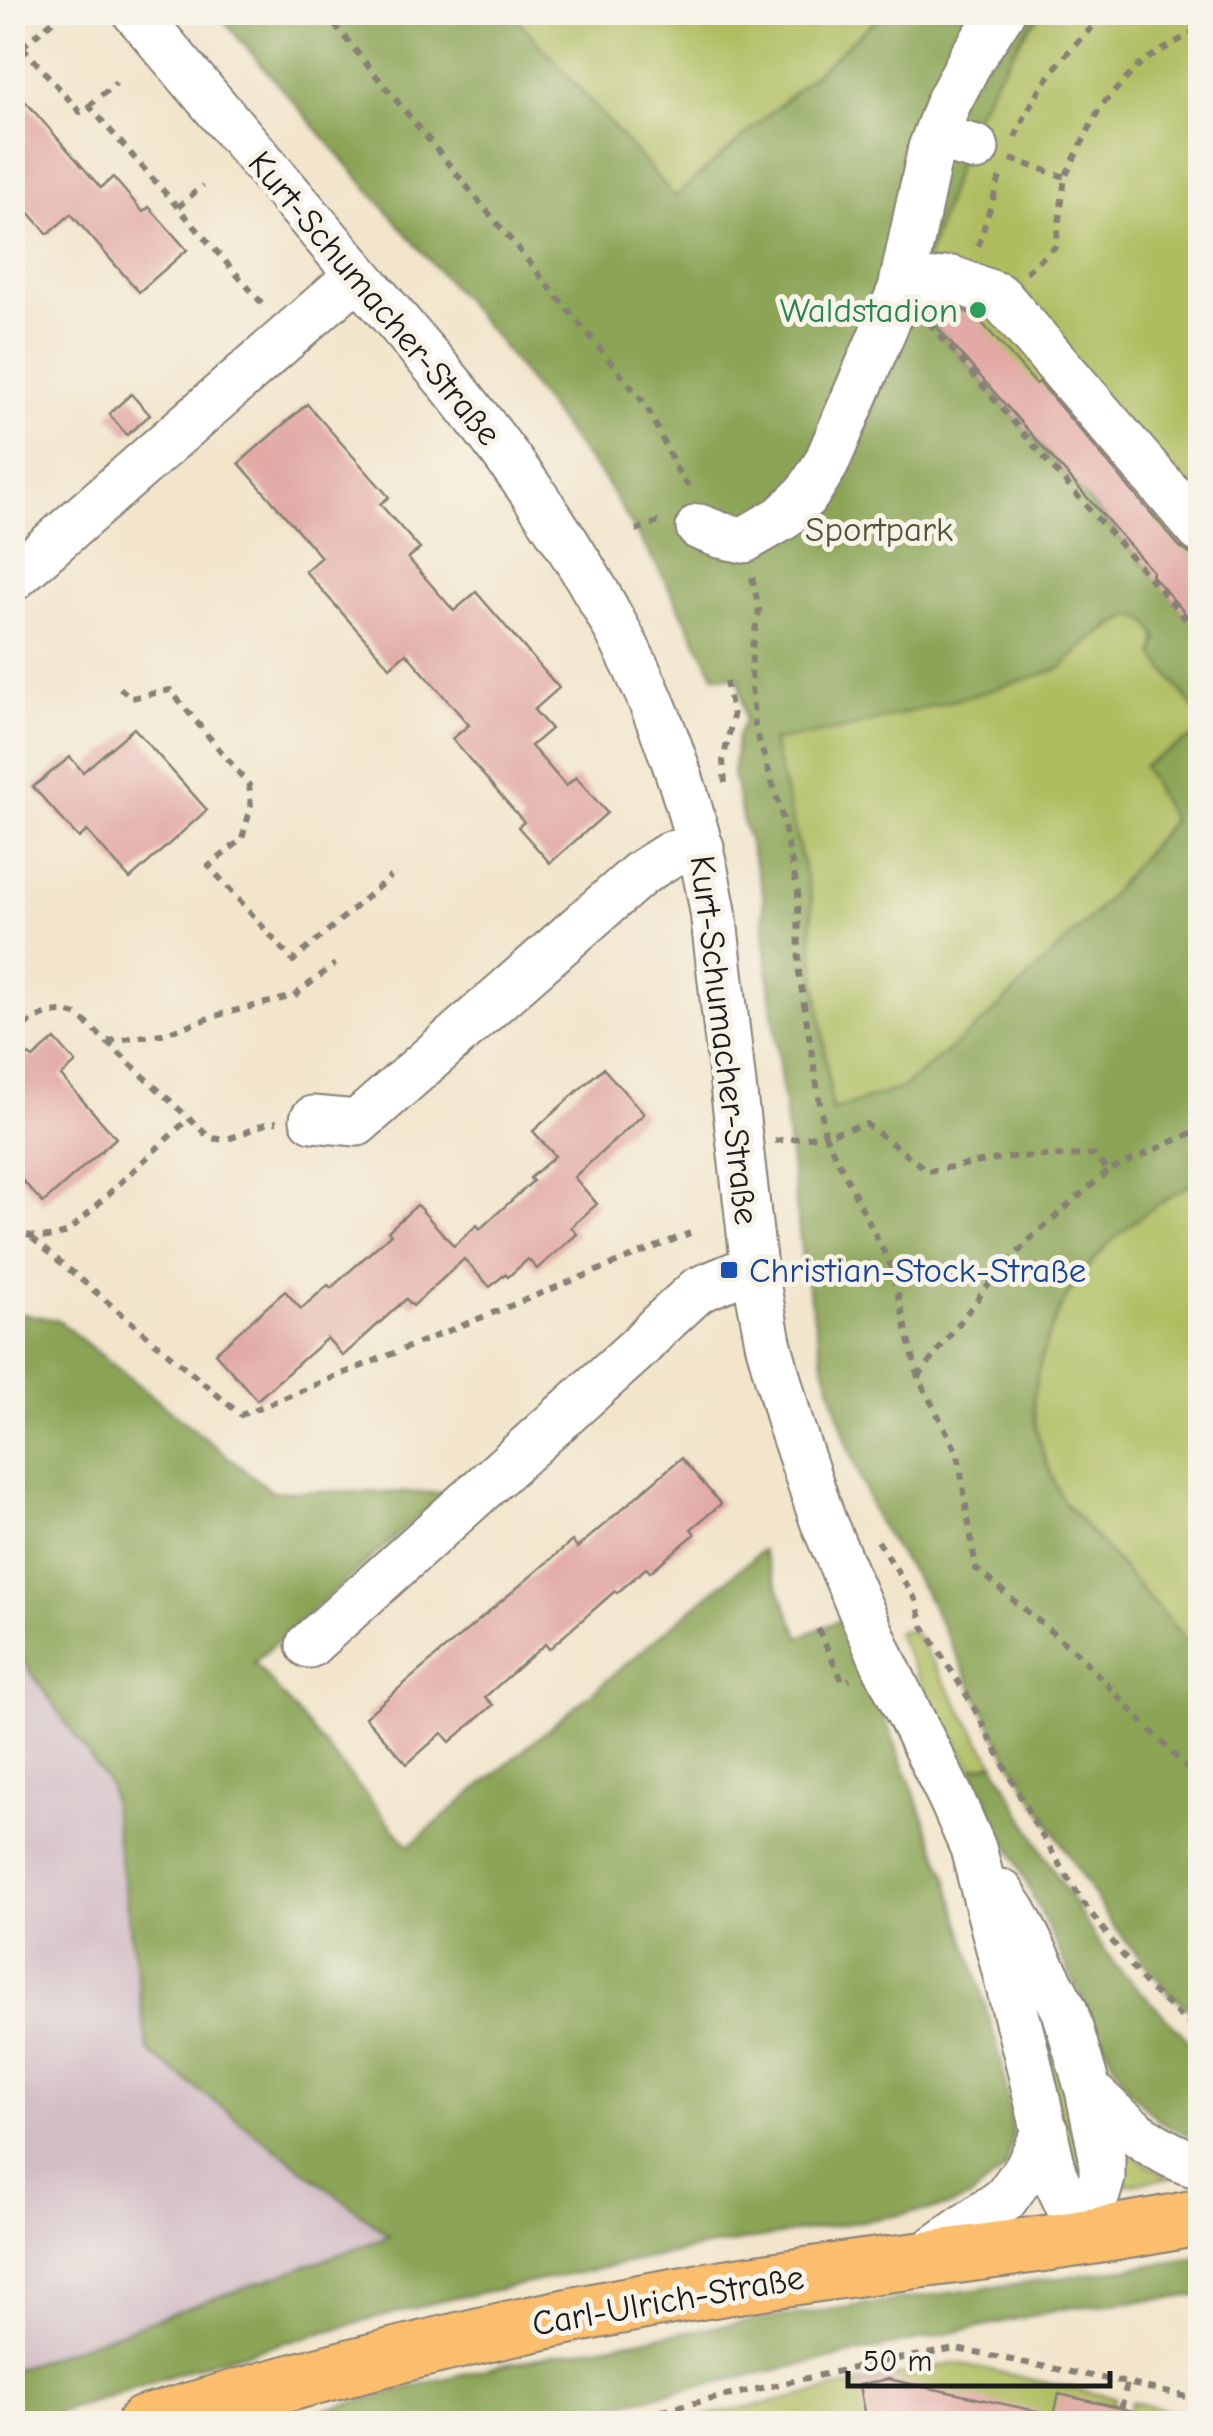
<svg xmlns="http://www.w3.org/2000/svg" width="1213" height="2436" viewBox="0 0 1213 2436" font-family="'Comic Neue',sans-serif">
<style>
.industrial{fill:#d2bdc6}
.green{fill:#afbd60;stroke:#666c3e;stroke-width:2.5}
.forest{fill:#8ba456;stroke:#546039;stroke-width:2.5}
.building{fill:#e2a9a5}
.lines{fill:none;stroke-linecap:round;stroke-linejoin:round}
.minor-casing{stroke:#878074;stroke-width:49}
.major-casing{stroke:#878074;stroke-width:59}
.path{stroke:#878074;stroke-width:6;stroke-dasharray:8 8;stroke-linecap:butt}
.minor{stroke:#fff;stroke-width:45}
.major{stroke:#fbbd6e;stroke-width:55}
.leisure-dot{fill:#2e9e5b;stroke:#f7f3e8;stroke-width:4}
.transit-dot{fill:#1a4fb4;stroke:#f7f3e8;stroke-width:4}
.labels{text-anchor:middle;stroke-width:10;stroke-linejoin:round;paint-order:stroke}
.street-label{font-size:35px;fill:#1c1c1c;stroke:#f7f3e8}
.leisure-label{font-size:35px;fill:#27864d;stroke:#f7f3e8;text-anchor:end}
.park-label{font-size:35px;fill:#4f5434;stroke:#f7f3e8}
.transit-label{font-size:35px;fill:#164399;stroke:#f7f3e8;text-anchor:start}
</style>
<rect width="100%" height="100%" fill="#f7f3e8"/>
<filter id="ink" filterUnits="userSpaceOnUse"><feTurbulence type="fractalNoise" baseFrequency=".01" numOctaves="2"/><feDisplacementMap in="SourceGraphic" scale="20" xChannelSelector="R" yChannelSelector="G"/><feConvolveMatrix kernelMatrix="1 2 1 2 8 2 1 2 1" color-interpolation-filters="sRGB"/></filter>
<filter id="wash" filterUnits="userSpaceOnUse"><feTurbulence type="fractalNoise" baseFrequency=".0048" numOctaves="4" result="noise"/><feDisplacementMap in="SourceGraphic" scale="40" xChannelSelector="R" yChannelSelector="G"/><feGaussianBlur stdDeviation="2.25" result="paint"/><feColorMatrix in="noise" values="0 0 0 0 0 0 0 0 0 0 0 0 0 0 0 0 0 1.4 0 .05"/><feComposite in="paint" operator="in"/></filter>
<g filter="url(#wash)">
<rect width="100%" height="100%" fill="#f2e5cc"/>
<path class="industrial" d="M 12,1646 L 109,1785 L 149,2051 L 391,2237 L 13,2370 Z"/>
<path class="green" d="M 512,13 L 884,13 L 675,197 Z
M 1042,13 L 1200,13 L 1200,629 L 935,325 L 928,293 L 927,258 L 964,145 L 974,117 L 997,76 L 1028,29 Z
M 1132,616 C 1156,620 1159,635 1154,655 L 1200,717 L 1200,733 L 1143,766 L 1172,820 L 1095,913 L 989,1017 L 902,1088 L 832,1111 L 812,944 L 812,900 L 772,740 L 841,730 L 1061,668 C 1083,646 1104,628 1132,616 Z
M 1200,1180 L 1200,1656 L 1063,1501 C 1050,1474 1037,1443 1034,1413 C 1032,1392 1038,1372 1043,1352 C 1067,1272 1128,1216 1200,1180 Z
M 904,1630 L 915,1633 L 994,1763 L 972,1769 L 948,1727 L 943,1726 L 896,1633 Z
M 1054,2034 L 1085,2165 L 1077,2182 L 1056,2106 L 1047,2036 Z
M 1117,2146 L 1170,2178 L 1125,2185 Z
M 958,2363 L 1115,2398 L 1109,2423 L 668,2424 Z
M 1131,2402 L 1200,2417 L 1200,2423 L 1126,2424 Z"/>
<path class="forest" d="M 217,13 L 512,13 L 675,197 L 884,13 L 1042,13 L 1027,29 L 997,76 L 974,117 L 964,145 L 927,258 L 928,293 L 935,325 L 1200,629 L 1200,717 L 1154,655 L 1158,639 L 1152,627 L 1144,618 L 1132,616 L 1113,624 L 1086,643 L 1062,668 L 985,692 L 841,730 L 772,741 L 812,900 L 812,944 L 832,1111 L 902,1088 L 989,1017 L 1095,913 L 1172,821 L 1143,766 L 1200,733 L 1200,1180 C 1128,1216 1067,1272 1043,1352 C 1038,1372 1032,1392 1034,1413 C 1037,1443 1050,1474 1063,1501 L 1200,1656 L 1200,2018 L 1171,1995 L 1111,1923 L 1002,1747 L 926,1594 L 876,1520 L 846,1439 L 823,1362 L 803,1265 L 775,1032 L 764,932 L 763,892 L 743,822 L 733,774 L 737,737 L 745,721 L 739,677 L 715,676 L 661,573 L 601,475 L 582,453 L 497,339 Z
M 13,1312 L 57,1320 L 271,1491 L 445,1493 L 254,1662 L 409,1846 L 762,1550 L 800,1637 L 840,1620 L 891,1733 L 948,1880 L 1001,2058 L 1013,2132 L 1006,2169 L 969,2199 L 947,2207 L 695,2249 L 441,2301 L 212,2362 L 26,2423 L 13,2423 L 12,2370 L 390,2236 L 148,2051 L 109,1785 L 13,1646 Z
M 994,1763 L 1045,1856 L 1094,1936 L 1115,1965 L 1192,2044 L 1200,2048 L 1200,2138 L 1191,2137 L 1158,2120 L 1128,2088 L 1103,2043 L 972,1769 Z
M 1200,2258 L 1200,2295 L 1068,2308 L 526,2423 L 279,2423 C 347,2404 416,2384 485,2369 C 721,2319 962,2293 1200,2258 Z"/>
<g id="blocks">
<path class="building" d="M 12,86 L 101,188 L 113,177 L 143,212 L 149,207 L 187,250 L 139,292 L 71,214 L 48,234 L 12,193 Z
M 955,308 L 975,315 L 1036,384 L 1039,382 L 1180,547 L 1190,554 L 1200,556 L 1200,630 L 1151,574 L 1153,572 L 935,325 Z
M 131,394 L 150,415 L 127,435 L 109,414 Z
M 307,404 L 389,497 L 380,504 L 420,549 L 408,558 L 454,611 L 476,592 L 559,688 L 534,710 L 551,729 L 531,746 L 566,786 L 576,777 L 607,813 L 550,863 L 518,827 L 524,822 L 452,739 L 469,725 L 406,653 L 390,667 L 305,571 L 321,557 L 239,463 Z
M 134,728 L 207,810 L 130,879 L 87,831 L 79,838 L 33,787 L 70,757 L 83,772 Z
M 55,1039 L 76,1063 L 61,1076 L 116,1138 L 43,1203 L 12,1169 L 12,1070 L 29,1055 L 33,1058 Z
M 603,1068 L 644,1114 L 574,1177 L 597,1204 L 571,1227 L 577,1234 L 537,1269 L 528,1259 L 508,1277 L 505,1274 L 490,1287 L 464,1259 L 413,1306 L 406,1299 L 343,1356 L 327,1338 L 257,1400 L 215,1353 L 285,1291 L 301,1309 L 328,1285 L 331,1288 L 391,1234 L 388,1231 L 417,1205 L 454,1246 L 477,1225 L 480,1229 L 533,1181 L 530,1178 L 555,1156 L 533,1131 Z
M 681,1458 L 721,1504 L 691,1529 L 695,1534 L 650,1572 L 646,1568 L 617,1593 L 615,1591 L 549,1649 L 545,1644 L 485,1697 L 493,1705 L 450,1742 L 442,1733 L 407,1764 L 365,1717 L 572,1541 L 577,1548 Z
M 888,2379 L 1041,2412 L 1040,2424 L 866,2424 L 859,2385 Z
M 1059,2394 L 1137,2412 L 1136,2424 L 1052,2424 Z"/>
</g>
</g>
<g filter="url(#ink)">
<use href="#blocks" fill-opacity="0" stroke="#878074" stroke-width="2.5"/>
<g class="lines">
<defs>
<path id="minor" d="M 135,12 L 453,387 C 583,550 677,702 713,911 L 754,1267 L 768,1342 L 790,1423 L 823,1521 L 851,1587 L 884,1663 L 951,1798 L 973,1848 L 1026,2052 L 1055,2177 L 1084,2239
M 935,137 L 976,148
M 901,289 L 952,279 L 999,296 L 1200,530
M 699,527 L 720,535 L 744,540 L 782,518 L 807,494 L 826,464 L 901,289 L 931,148 L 948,103 L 971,59 L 1002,12
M 12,579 L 358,275
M 313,1119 L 357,1123 L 641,873 L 671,854 L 701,847
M 309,1645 L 637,1349 L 660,1325 L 698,1290 L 754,1267
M 1001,1892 L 1014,1912 L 1065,2011 L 1088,2090 L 1102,2157 L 1102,2178 L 1084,2239
M 1088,2090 C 1121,2122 1155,2153 1200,2166
M 920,2259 L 1005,2199 L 1026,2170 L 1046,2131"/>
<path id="major" d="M 144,2424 C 327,2370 510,2324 698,2292 C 865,2263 1034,2251 1200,2217"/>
</defs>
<use href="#minor" class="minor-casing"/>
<use href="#major" class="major-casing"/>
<path class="path" d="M 324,12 L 646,405 L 677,470 L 691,490
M 12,35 L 80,112 L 89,106 L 267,309
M 22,47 L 58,16
M 89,106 L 116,83
M 1015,138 C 1037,85 1066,50 1109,12
M 1011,159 L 1065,177
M 178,207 L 203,185
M 978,246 L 1000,177
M 1026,272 L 1056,246 L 1065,177 L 1100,107 L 1142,62 L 1200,28
M 929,323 L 1053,468 L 1200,635
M 636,530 L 658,522 L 664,522
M 752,577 L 759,609 L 752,648 L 751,687 L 755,727 L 780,808 L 798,893 L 799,973 L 825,1135 L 866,1124 L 928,1171 L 1010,1157 L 1094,1155 L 1108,1171 L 1200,1129
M 120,688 L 131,698 L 170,690 L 249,785 L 251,807 L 242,839 L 209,866 L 293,961 L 391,876
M 725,783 L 723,761 L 733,716 L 726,682
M 12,1036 C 33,1019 53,1005 79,1016 L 209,1137 C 234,1146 250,1124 277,1122
M 108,1041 L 162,1034 L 222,1014 L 294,996 L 335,964
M 775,1141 L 825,1135 L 891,1266 L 918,1377 L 958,1454 L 976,1569 L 1078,1654 L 1200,1782
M 12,1229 C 34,1239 46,1240 68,1232 L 188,1119
M 32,1238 L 241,1415 L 690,1233
M 918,1377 L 993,1279 L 1034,1235 L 1108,1171
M 878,1541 L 916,1600 L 923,1626 L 971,1702 L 1035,1824 L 1084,1904 L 1144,1983 L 1200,2034
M 818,1629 L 843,1682 L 850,1679
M 599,2424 L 880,2362 L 956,2349 L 1127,2383 L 1200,2400
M 1118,2424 L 1127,2383"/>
<use href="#minor" class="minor"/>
<use href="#major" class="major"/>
</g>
</g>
<circle class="leisure-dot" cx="978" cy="310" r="10"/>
<rect class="transit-dot" x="719" y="1260" width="20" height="20" rx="5"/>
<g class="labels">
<g class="street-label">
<text transform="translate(375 298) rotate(50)" y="12">Kurt-Schumacher-Straße</text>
<text transform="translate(725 1040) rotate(83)" y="12">Kurt-Schumacher-Straße</text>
<text transform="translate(668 2300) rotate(-10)" y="12">Carl-Ulrich-Straße</text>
</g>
<g class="leisure-label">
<text x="958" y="322">Waldstadion</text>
</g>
<g class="park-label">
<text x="879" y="541">Sportpark</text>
</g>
<g class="transit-label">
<text x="749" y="1282">Christian-Stock-Straße</text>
</g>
</g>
<rect width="1213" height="2436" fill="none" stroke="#f7f3e8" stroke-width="50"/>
<path d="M848 2371v15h262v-15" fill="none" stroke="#1c1c1c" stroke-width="5"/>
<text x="863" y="2371" font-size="30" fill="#1c1c1c" stroke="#f7f3e8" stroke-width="8" paint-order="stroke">50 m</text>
</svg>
